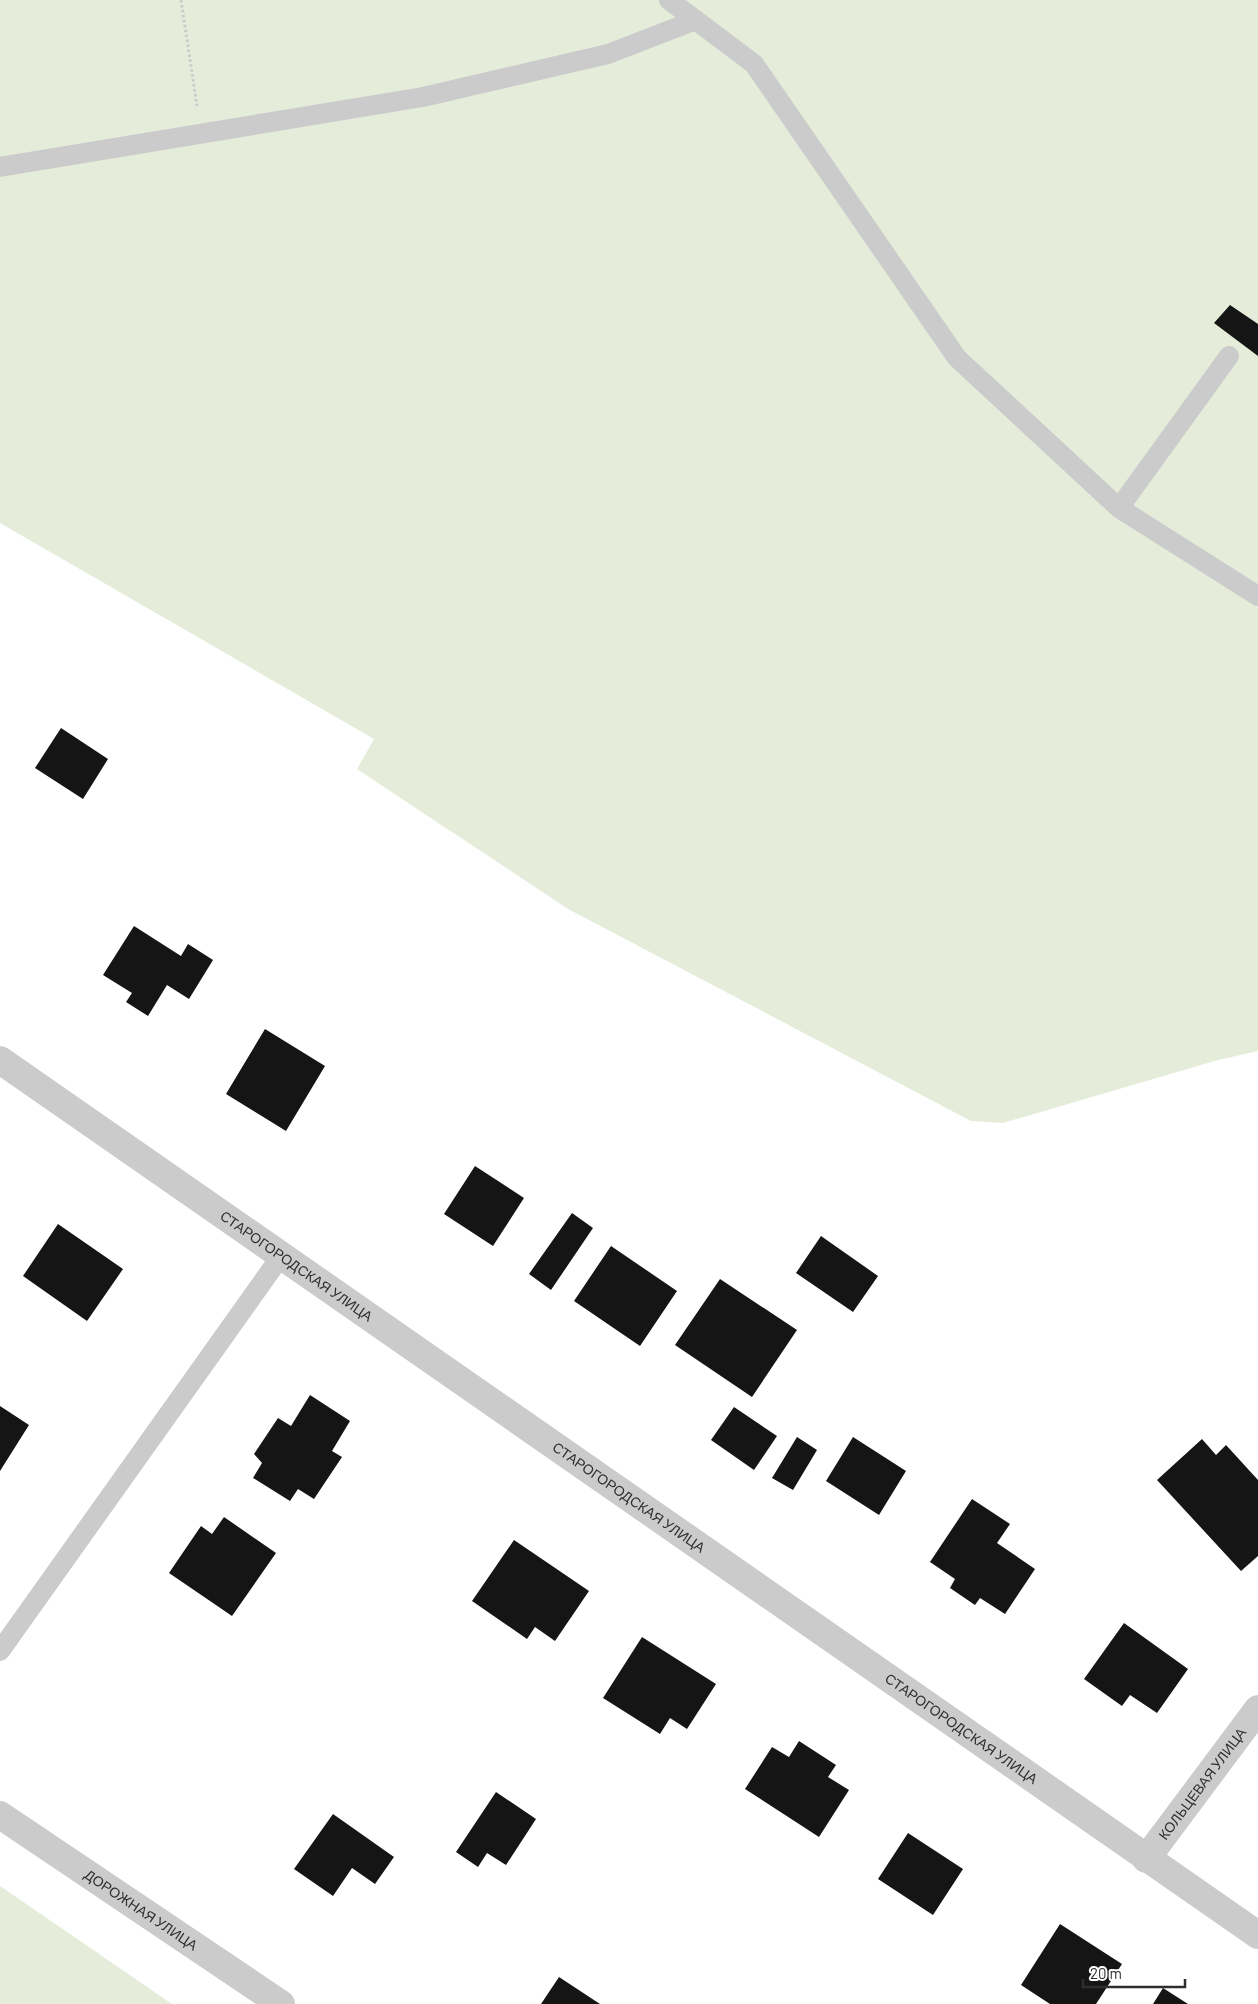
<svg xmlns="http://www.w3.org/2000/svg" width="1258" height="2004" viewBox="0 0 1258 2004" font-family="Barlow,sans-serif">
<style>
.green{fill:#e5edda}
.building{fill:#151515}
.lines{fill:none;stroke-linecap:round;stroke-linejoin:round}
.path{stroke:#cbcbcb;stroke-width:3;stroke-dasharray:2.5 2.5;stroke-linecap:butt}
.service{stroke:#cbcbcb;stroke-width:20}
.minor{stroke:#cbcbcb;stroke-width:28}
.labels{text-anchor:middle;stroke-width:5;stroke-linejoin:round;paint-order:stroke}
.street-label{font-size:14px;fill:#2e2e2e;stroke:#fff}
</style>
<rect width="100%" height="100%" fill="#fff"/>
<path class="green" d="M 0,0 L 1258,0 L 1258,1051 L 1218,1060 L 1003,1123 L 971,1121 L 568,909 L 357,769 L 374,739 L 0,523 Z
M 0,1886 L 172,2004 L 0,2004 Z"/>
<path class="building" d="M 1230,305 L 1258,324 L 1258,356 L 1214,323 Z
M 61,728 L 108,759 L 83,799 L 35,768 Z
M 134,926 L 181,956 L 188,944 L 213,960 L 189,999 L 167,985 L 148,1016 L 126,1002 L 132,993 L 103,975 Z
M 265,1029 L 325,1066 L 286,1131 L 226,1094 Z
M 475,1166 L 524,1198 L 493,1246 L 444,1214 Z
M 572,1213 L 593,1228 L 551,1290 L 529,1274 Z
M 58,1224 L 123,1269 L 87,1321 L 23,1276 Z
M 821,1236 L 878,1276 L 853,1312 L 796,1273 Z
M 611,1246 L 677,1291 L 640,1346 L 574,1301 Z
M 720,1279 L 797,1330 L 752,1397 L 675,1345 Z
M 310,1395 L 350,1421 L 332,1451 L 342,1457 L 314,1499 L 298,1489 L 290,1501 L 253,1478 L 262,1463 L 254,1454 L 278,1418 L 291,1426 Z
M 0,1406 L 29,1425 L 0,1471 Z
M 734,1407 L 777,1436 L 754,1470 L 711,1440 Z
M 797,1437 L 817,1450 L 793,1490 L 772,1478 Z
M 853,1437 L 906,1471 L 879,1515 L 826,1481 Z
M 1202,1439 L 1216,1455 L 1226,1445 L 1258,1480 L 1258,1556 L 1241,1571 L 1157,1480 Z
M 972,1499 L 1010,1524 L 997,1543 L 1035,1569 L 1005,1614 L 980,1598 L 975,1605 L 950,1588 L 955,1579 L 930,1562 Z
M 224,1517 L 276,1553 L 232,1616 L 169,1573 L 201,1526 L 212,1534 Z
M 514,1540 L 589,1591 L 555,1641 L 535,1627 L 527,1639 L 472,1601 Z
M 1124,1623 L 1188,1669 L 1157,1713 L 1130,1695 L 1122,1706 L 1084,1679 Z
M 642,1637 L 716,1684 L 687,1729 L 670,1718 L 660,1734 L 603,1698 Z
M 799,1741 L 836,1765 L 828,1777 L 849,1790 L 819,1837 L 745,1789 L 772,1747 L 789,1757 Z
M 496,1792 L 536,1819 L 506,1865 L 487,1853 L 478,1867 L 456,1852 Z
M 333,1814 L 394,1857 L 375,1884 L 352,1868 L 333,1896 L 294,1869 Z
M 908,1833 L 963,1869 L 933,1915 L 878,1879 Z
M 1060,1924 L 1122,1964 L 1096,2004 L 1050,2004 L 1021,1985 Z
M 559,1977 L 600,2004 L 541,2004 Z
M 1163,1988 L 1188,2004 L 1153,2004 Z"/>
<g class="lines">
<path class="path" d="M 181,0 L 197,106"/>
<path class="service" d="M 669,0 L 754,64 L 957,358 L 1119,508 L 1258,596
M 0,167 L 423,97 L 608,54 L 696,20
M 1119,508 L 1229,356
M 0,1651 L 281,1256"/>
<g class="minor">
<path id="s1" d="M 0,1060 L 1258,1935"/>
<path id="s2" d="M 0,1815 L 281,2004"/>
<path id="s3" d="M 1146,1859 L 1258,1709"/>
</g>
</g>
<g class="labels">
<g class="street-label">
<text dy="5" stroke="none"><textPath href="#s1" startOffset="361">СТАРОГОРОДСКАЯ УЛИЦА</textPath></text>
<text dy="5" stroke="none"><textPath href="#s1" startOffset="766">СТАРОГОРОДСКАЯ УЛИЦА</textPath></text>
<text dy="5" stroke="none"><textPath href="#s1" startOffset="1171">СТАРОГОРОДСКАЯ УЛИЦА</textPath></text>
<text dy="5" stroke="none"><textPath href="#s3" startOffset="94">КОЛЬЦЕВАЯ УЛИЦА</textPath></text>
<text dy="5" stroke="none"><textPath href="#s2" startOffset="170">ДОРОЖНАЯ УЛИЦА</textPath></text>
</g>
</g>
<path d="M1083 1979v8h102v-8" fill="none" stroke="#2e2e2e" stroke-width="2.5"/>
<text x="1090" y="1979" font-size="15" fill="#2e2e2e" stroke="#ffffff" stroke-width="4" paint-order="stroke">20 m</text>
</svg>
